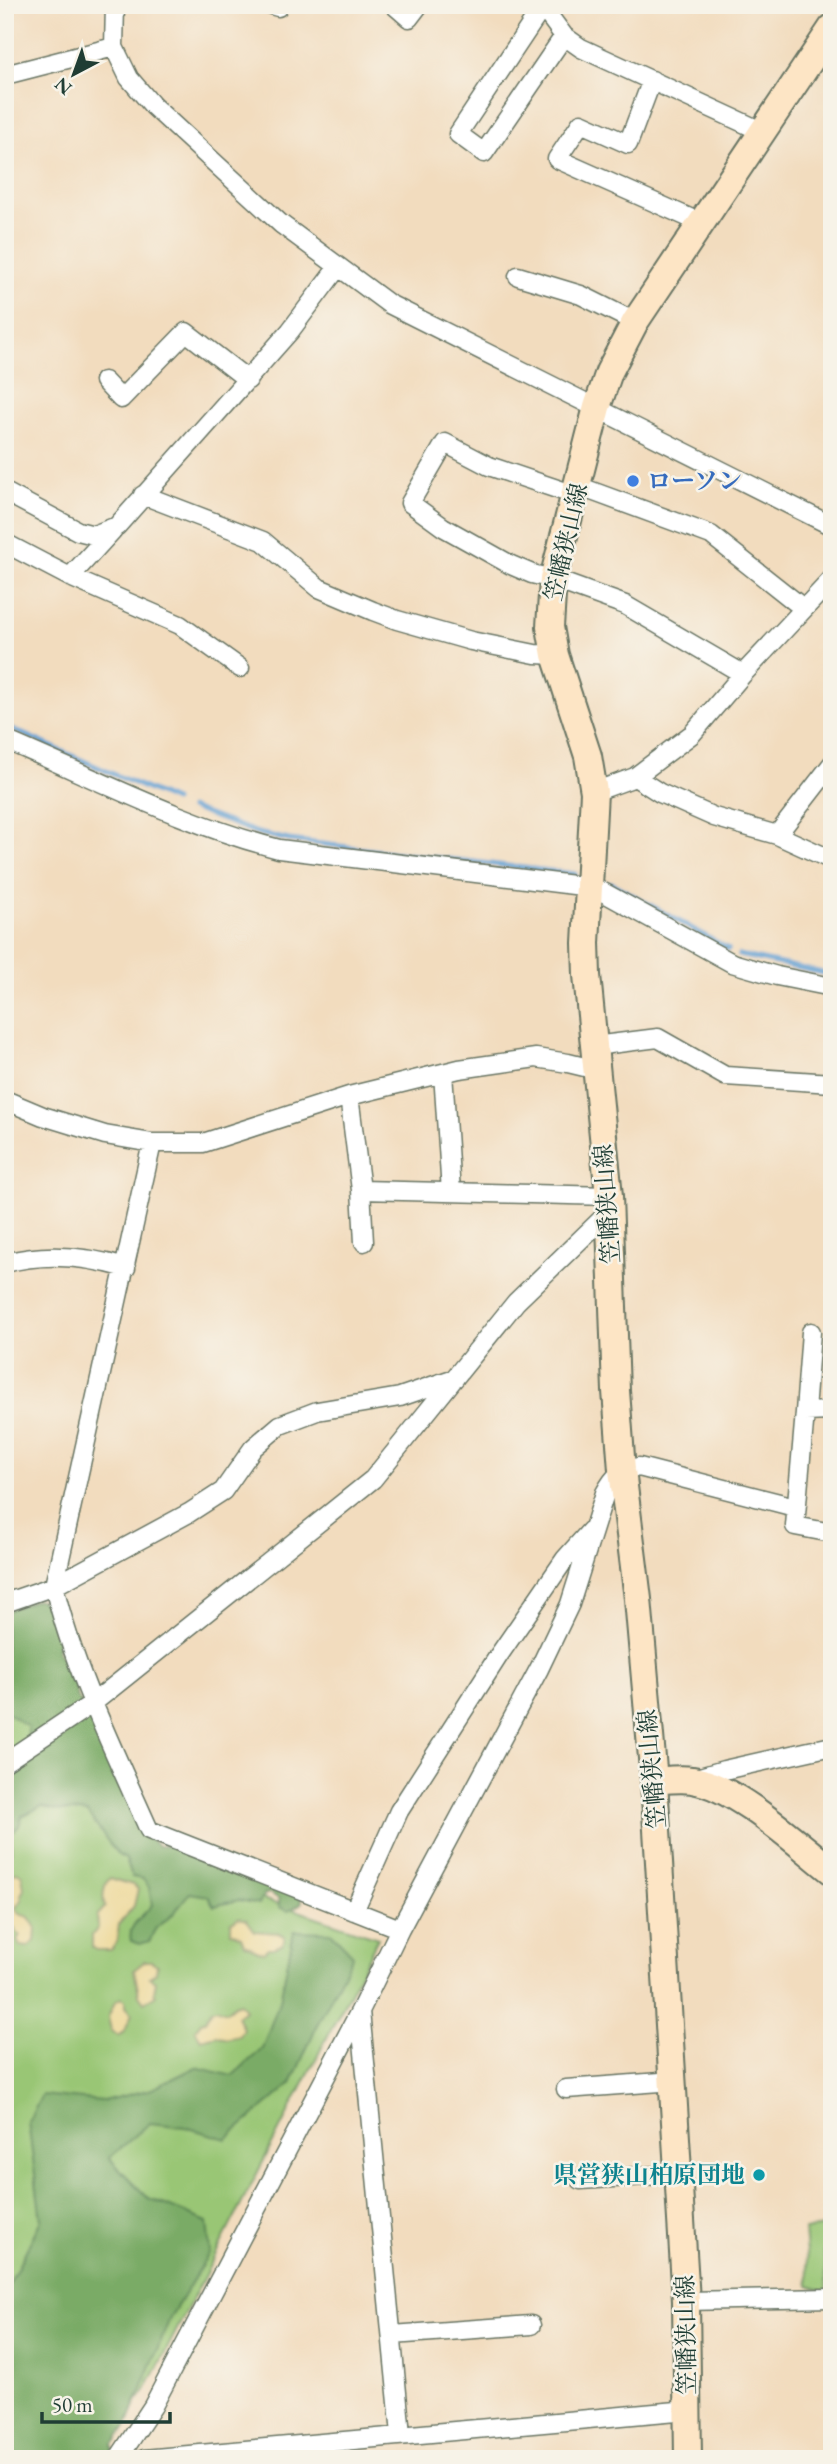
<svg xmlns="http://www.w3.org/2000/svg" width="837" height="2464" viewBox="0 0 837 2464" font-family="'EB Garamond','Noto Serif JP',serif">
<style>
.green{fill:#99c674;stroke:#5c8254;stroke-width:2}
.forest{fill:#7aab66;stroke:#4c744d;stroke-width:2}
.sand{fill:#eeda9e;stroke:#868c69;stroke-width:2}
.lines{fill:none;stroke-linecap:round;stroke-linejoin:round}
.stream{stroke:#619fd2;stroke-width:5}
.street-casing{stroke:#697564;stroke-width:21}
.secondary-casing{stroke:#697564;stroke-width:30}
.street{stroke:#fff;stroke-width:18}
.secondary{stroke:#fde5c5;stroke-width:26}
.shop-dot{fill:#3f7fe0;stroke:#f7f3e8;stroke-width:2.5}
.culture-dot{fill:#0f9aa8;stroke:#f7f3e8;stroke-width:2.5}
.labels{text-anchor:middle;stroke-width:5;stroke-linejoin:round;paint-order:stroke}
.shop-label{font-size:24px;font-weight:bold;fill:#366cbe;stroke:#f7f3e8;text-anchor:start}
.street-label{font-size:24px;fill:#1f3d34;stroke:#f7f3e8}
.culture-label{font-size:24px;font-weight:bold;fill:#0d838f;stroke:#f7f3e8;text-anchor:end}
</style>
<rect width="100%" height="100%" fill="#f7f3e8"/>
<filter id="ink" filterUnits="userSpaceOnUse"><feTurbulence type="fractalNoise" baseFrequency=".0143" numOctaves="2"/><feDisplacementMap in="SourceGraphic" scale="14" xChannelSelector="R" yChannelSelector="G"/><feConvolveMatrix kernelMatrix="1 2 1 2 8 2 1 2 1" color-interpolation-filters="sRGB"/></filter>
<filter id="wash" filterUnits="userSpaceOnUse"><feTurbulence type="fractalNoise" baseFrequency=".00686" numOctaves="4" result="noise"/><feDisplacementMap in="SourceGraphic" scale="28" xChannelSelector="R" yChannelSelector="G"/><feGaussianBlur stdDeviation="1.57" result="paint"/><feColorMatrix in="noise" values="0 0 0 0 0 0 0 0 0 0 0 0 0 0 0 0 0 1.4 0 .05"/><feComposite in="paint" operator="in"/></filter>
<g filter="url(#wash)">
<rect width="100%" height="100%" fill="#f2dcbe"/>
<path class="green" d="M 5,1683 L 137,1856 L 378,1938 L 148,2386 L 96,2459 L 5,2459 Z
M 832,2226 L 832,2250 L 824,2251 L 827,2292 L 809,2286 L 804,2230 Z"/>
<path class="forest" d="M 37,1599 L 53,1606 L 59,1624 L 57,1652 L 76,1670 C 77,1695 70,1693 90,1712 L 144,1833 L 158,1846 L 171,1846 L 301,1896 L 302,1903 L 288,1911 L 279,1907 L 279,1899 L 270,1893 L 265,1894 L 259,1904 L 239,1900 L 214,1906 L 208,1896 L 190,1893 C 182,1900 177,1911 171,1916 C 159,1926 155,1925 150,1941 L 140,1944 L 131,1941 C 127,1924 143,1917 152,1905 L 149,1888 L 143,1879 L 132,1877 L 126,1859 L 118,1855 L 87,1813 C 70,1810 57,1813 42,1806 L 22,1816 L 19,1826 L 11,1834 L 11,1852 L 5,1859 L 5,1785 C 27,1770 27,1752 28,1727 L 5,1711 L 5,1616 L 10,1609 Z
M 294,1931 L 331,1932 L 353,1955 L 317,2025 L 291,2084 L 226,2139 L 185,2127 L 150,2123 L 109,2158 L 148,2198 L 207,2222 L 210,2252 L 171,2316 L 127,2425 L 112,2446 L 119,2459 L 5,2459 L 5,2293 L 41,2220 L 28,2122 L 42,2095 L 103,2101 L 152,2089 L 196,2067 L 232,2076 L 262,2049 L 280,2000 Z"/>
<path class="sand" d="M 17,1872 L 22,1875 L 24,1889 L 21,1895 L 22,1900 L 15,1908 L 19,1914 L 29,1917 L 36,1928 L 35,1941 L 28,1947 L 21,1946 L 17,1941 L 20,1935 L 16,1932 L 15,1928 L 5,1926 L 5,1881 L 9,1874 Z
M 110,1878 L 133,1885 L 138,1889 L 134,1906 L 119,1924 L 117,1942 L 111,1950 L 97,1950 L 92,1947 L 92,1935 L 98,1928 L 97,1916 L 105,1907 C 102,1898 103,1884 110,1878 Z
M 239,1918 L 247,1920 L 255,1931 L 278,1933 L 285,1937 L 283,1944 L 274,1948 L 268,1948 L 264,1952 L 258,1951 L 245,1944 L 242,1937 L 231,1932 L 231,1922 Z
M 145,1961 L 151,1961 L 157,1965 L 156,1972 L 150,1977 L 156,1981 L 154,1992 L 156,1995 L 144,2002 L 139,1995 L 134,1970 Z
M 121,1998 L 125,2000 L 125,2007 L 132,2014 C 128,2022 126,2032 118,2036 L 111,2030 L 108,2017 L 115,2002 Z
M 240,2003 L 245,2010 L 237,2016 L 243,2029 L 239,2036 L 227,2039 L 217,2035 L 201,2039 L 195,2030 L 201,2022 L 205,2021 L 212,2009 L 217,2008 L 226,2012 L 234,2005 Z"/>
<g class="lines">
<path class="stream" d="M 5,726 L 174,801
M 190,808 L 258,833 L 289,840 L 575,874
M 611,883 L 728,949
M 739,955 L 832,975"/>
</g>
</g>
<g filter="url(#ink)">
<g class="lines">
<defs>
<path id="street" d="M 115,5 L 114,47 L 129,78 L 153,106 L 281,224 L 389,304 L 832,526
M 271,5 L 278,7 L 278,5
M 394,5 L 409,18 L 419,5
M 541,5 L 564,36 L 581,48 L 761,131
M 542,8 L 458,134 L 484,153 L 564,36
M 5,75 L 114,47
M 652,80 L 628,144 L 581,123 L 557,159 L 701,223
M 518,276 L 581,295 L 635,322
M 104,381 L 121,399 L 186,332 L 248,380
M 578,486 L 711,535 L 803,608
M 5,492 L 78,531 L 94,535 L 117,526 L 290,331 L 338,267
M 143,495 L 263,541 L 319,588 L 373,611 L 397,620 L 471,641 L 535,654 L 555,655
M 575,495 L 489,466 L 445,443 L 410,503 L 443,527 L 511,565 L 532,574 L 553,579 L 625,605 L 743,674
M 5,543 L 70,577 L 180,625 L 240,668
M 70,577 L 113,530
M 5,740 C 95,778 185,825 279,849 L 590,887 L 601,891 L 732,963 L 777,976 L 832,987
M 635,777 L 660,793 L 714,817 L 777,835 L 832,860
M 594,792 L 635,777 L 692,734 L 743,674 L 832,579
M 777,835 L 832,764
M 594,1046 L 658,1038 L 725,1076 L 832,1083
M 597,1070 L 568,1063 L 536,1058 L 459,1069 L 349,1096 L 361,1190 L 609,1196
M 443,1073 L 451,1192
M 5,1100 L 43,1116 L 105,1135 L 152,1143 L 203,1143 L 349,1096
M 152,1143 L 54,1586 C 74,1670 114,1751 149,1830 L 400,1929
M 361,1190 L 364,1242
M 5,1263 C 46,1252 86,1256 126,1268
M 832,1411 L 805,1412 L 795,1526 L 832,1533
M 805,1412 L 811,1332
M 5,1603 L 54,1586 L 189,1513 L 223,1491 L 253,1448 L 280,1425 L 317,1411 L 400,1397 L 455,1378
M 5,1762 L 93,1703 L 373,1479 L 516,1302 L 609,1212
M 693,1779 L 724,1770 L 832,1746
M 354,1911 L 399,1811 L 499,1655 L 565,1559 L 591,1530
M 360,2011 L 401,2434
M 566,2089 L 674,2081
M 580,2180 L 679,2174
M 686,2301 L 832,2298
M 392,2335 L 531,2325
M 118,2459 L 153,2406 L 360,2011 L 400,1929 L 539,1669 L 570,1604 L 605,1493 C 614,1476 620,1470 639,1467 L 795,1507
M 144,2459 L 688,2410"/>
<path id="secondary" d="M 654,1781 C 666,1780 680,1778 692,1780 C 734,1785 799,1845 832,1871
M 688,2459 L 686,2301 L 654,1781 L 638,1599 L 622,1470 L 616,1391 L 609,1196 L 587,975 L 586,943 L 594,792 L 588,756 L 555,655 L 550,627 L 553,579 L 597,407 L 609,372 L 635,322 L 832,28"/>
</defs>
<use href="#street" class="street-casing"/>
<use href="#secondary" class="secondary-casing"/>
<use href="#street" class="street"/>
<use href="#secondary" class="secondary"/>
</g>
</g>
<circle class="shop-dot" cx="633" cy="481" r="7"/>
<circle class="culture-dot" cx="759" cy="2175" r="7"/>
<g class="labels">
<g class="shop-label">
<text x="647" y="489">ローソン</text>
</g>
<g class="street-label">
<text transform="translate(566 542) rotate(-77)" y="8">笠幡狭山線</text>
<text transform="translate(607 1204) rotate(-94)" y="8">笠幡狭山線</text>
<text transform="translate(652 1769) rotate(-95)" y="8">笠幡狭山線</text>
<text transform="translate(686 2335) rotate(-91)" y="8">笠幡狭山線</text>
</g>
<g class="culture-label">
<text x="745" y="2183">県営狭山柏原団地</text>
</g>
</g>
<rect width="837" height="2464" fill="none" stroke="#f7f3e8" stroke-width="28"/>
<g transform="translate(74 74) rotate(221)" stroke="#f7f3e8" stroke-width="5" paint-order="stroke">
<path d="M0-5L12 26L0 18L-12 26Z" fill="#1f3d34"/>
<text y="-10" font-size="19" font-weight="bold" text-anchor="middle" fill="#1f3d34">N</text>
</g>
<path d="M42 2412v10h128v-10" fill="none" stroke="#1f3d34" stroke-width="3.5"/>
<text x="52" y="2412" font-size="21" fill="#1f3d34" stroke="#f7f3e8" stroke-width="5" paint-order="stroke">50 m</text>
</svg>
